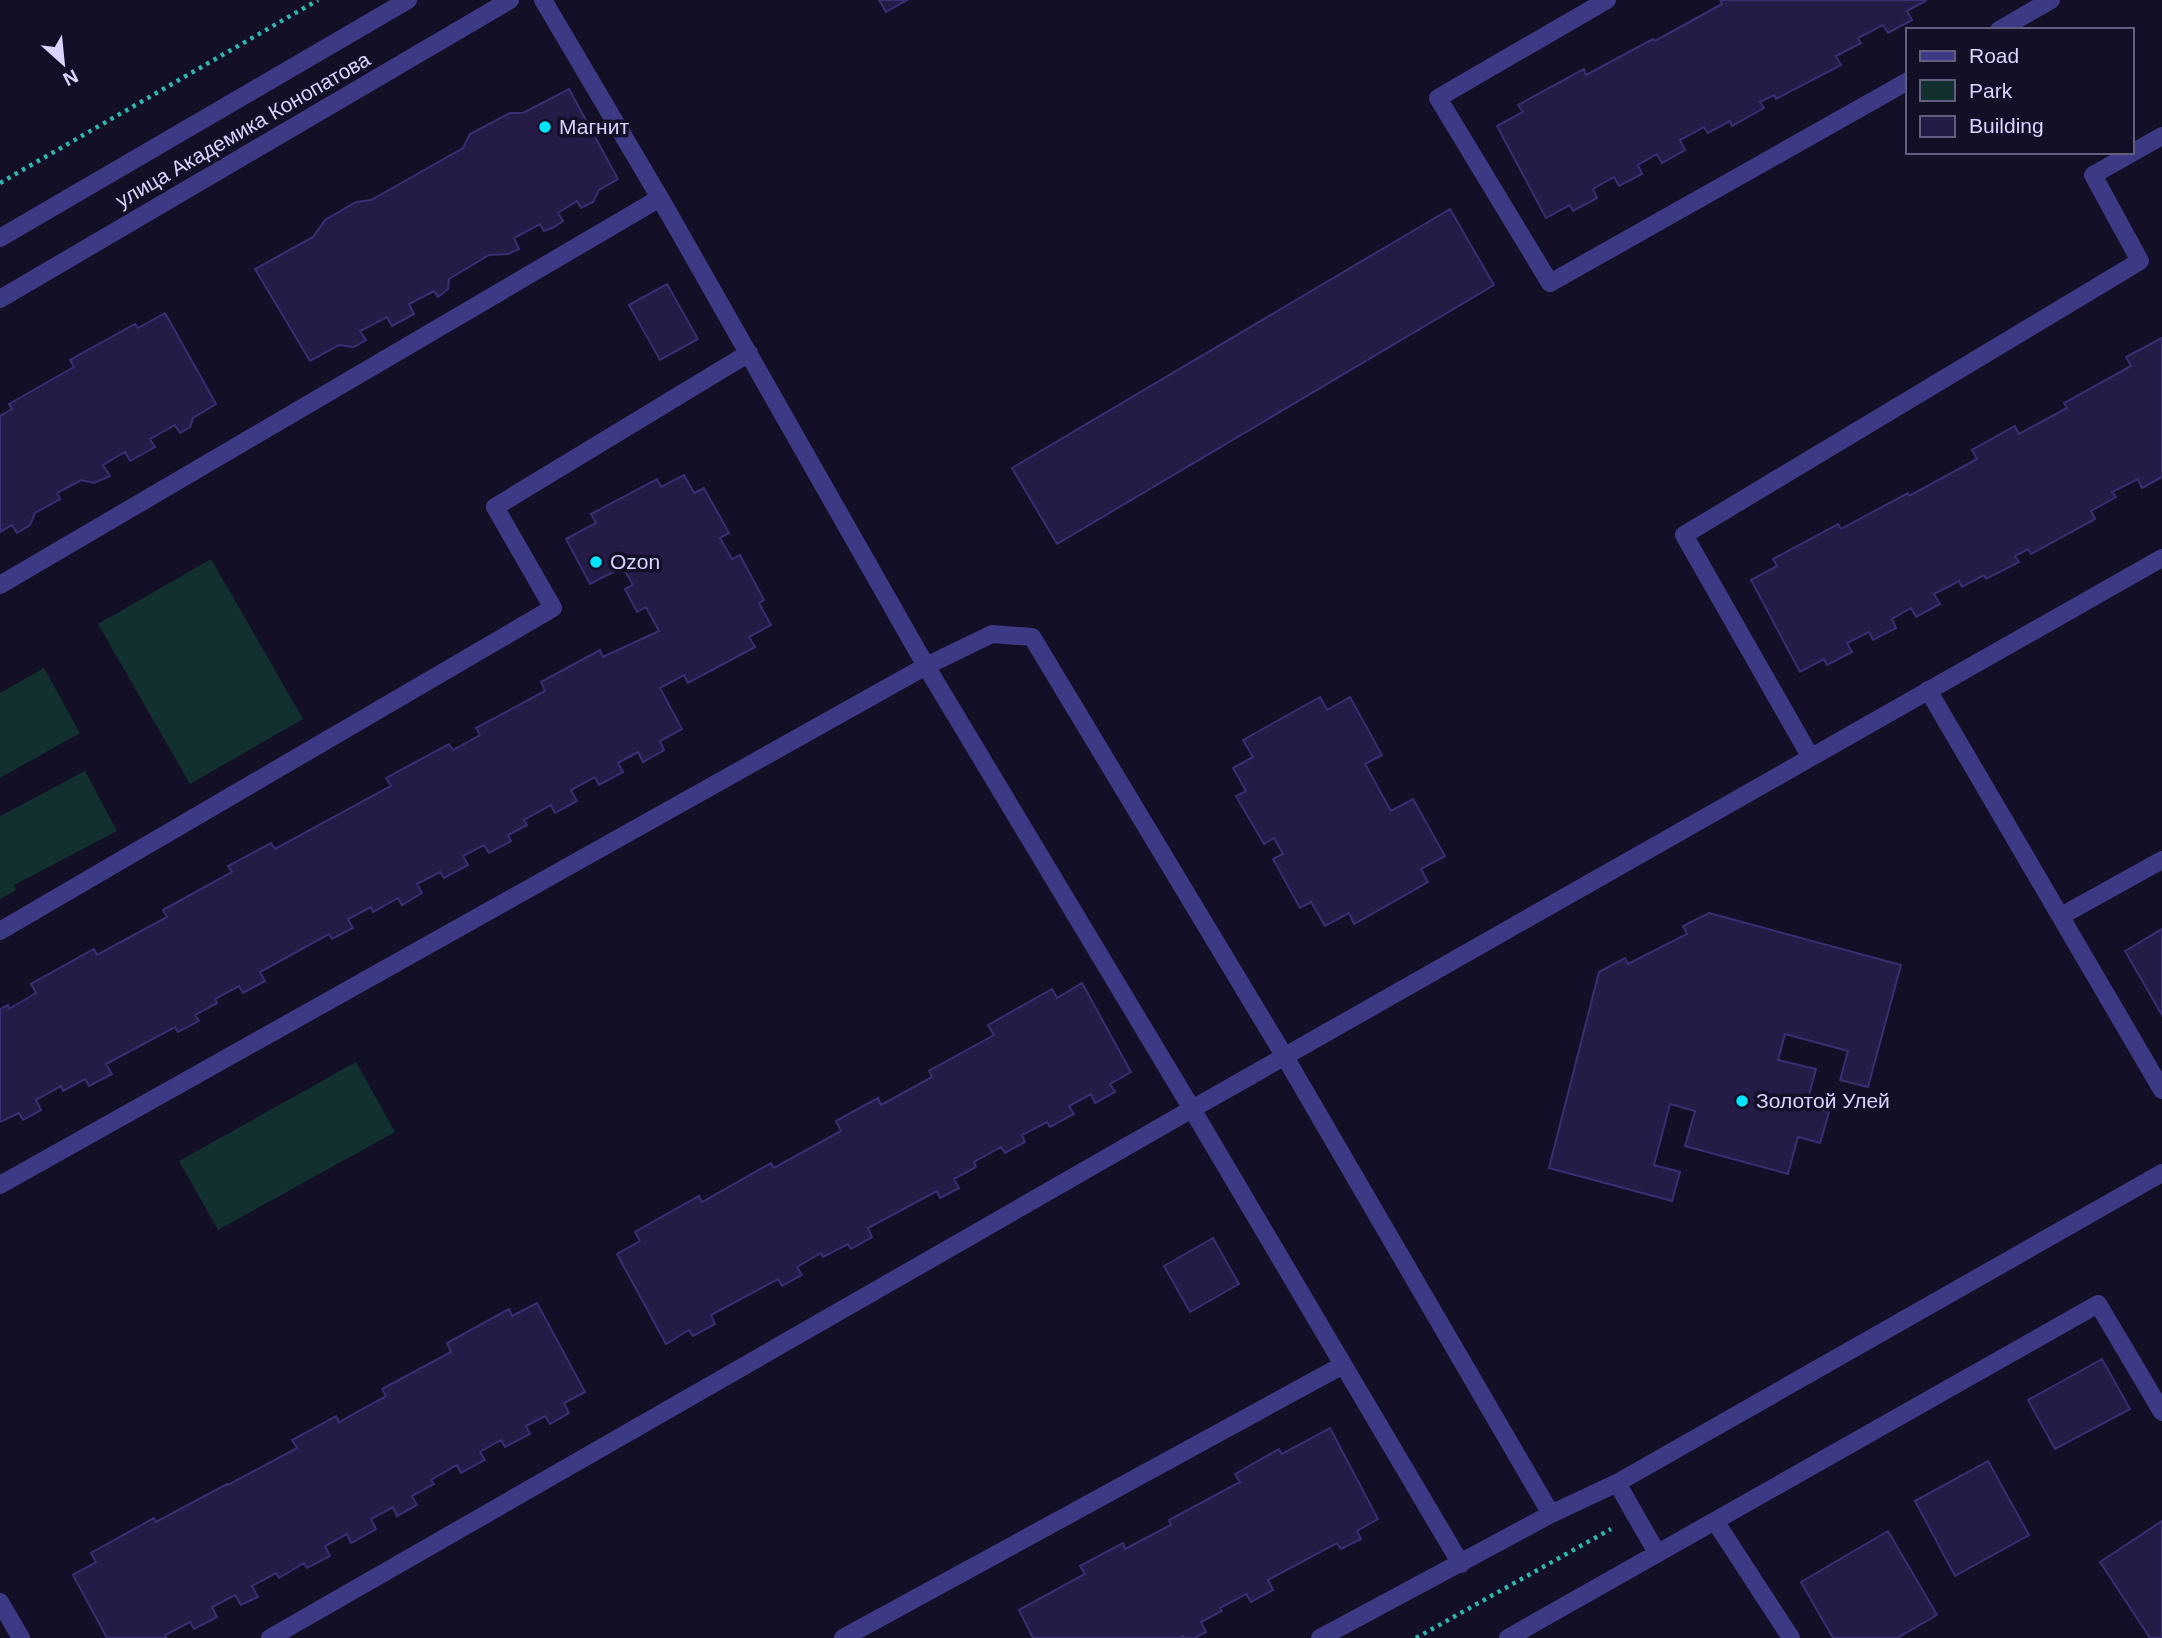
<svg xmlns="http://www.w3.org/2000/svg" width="2162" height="1638" viewBox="0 0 2162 1638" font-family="Helvetica,sans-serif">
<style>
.green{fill:#12302f}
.building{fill:#241b47;stroke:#3b2d73;stroke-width:2}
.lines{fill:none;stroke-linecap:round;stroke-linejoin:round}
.path{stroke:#2fb8b0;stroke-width:4.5;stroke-dasharray:3.5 5;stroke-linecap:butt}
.minor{stroke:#3d3a85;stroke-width:18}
.poi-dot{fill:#00e5ff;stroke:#130f26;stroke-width:2.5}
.labels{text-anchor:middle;stroke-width:7;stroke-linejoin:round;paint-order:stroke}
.poi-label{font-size:21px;fill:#d9d4ff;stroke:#130f26;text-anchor:start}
.street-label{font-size:21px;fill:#d9d4ff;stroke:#130f26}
</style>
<rect width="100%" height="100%" fill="#130f26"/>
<path class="green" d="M 211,559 L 303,719 L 190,784 L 98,624 Z
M 44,668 L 80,733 L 0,778 L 0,693 Z
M 85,771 L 117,831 L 14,885 L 16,890 L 0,899 L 0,816 Z
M 356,1062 L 395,1132 L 218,1230 L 179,1161 Z"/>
<path class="building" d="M 879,0 L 907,0 L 886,12 Z
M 1720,0 L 1927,0 L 1907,11 L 1912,20 L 1888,33 L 1883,25 L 1858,38 L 1861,43 L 1836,56 L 1841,65 L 1776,99 L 1774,95 L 1760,102 L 1764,108 L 1732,126 L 1730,121 L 1708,133 L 1704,127 L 1680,140 L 1685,150 L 1662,163 L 1657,154 L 1638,165 L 1642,174 L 1619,186 L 1614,177 L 1593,189 L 1597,198 L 1573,211 L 1570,205 L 1546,218 L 1497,126 L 1523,112 L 1518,105 L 1584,69 L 1586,75 L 1653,39 L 1655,41 L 1722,4 Z
M 569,89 L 618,179 L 599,190 L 593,202 L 581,208 L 577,201 L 558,213 L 563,221 L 554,227 L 544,231 L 540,224 L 514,238 L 519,249 L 508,254 L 489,255 L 449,279 L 448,289 L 438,297 L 434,291 L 409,304 L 414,314 L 392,326 L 387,317 L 360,331 L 366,340 L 354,347 L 339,345 L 310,361 L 255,269 L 313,237 L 325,220 L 356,202 L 371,200 L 463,148 L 470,134 L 510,113 L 523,113 Z
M 1450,209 L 1494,285 L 1057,544 L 1012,468 Z
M 667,284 L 698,339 L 660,360 L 629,305 Z
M 165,313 L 216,404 L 193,418 L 190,427 L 180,433 L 175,425 L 150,439 L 155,447 L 130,461 L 125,452 L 103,465 L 110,476 L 94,483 L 81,480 L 57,493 L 60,499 L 35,513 L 30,525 L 17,533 L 12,525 L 0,532 L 0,416 L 12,409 L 9,404 L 74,367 L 70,360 L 135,324 L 138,328 Z
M 2162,338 L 2162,477 L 2142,488 L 2138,479 L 2112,492 L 2116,497 L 2091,511 L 2095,519 L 2031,554 L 2028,549 L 2015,556 L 2019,562 L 1986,579 L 1984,575 L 1962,587 L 1959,581 L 1934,594 L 1940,604 L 1916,617 L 1911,608 L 1892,619 L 1896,628 L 1873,640 L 1869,632 L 1847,643 L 1852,652 L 1827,665 L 1824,659 L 1800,672 L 1751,580 L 1777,566 L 1773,559 L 1838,524 L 1841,529 L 1908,493 L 1909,496 L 1977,459 L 1972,450 L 2015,426 L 2019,434 L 2067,408 L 2064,403 L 2131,366 L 2126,357 Z
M 684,475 L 694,493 L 704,488 L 729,533 L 720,538 L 732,559 L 740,555 L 764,600 L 759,603 L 771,625 L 749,637 L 755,647 L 688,683 L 684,675 L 660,688 L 682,729 L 660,741 L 664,750 L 643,762 L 638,752 L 618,763 L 623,772 L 599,785 L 595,777 L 571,790 L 577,801 L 555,813 L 551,805 L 524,820 L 527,825 L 508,835 L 511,841 L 489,853 L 484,845 L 463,856 L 468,865 L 444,878 L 440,872 L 417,884 L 422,893 L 402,905 L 398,898 L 373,912 L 371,907 L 348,919 L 353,928 L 332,939 L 329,934 L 260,972 L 265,981 L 243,993 L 239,986 L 215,999 L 217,1003 L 195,1015 L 199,1021 L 178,1032 L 175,1027 L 106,1064 L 112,1074 L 89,1086 L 85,1079 L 63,1091 L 61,1086 L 36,1100 L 41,1110 L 23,1120 L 19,1113 L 0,1122 L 0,1009 L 8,1005 L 9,1009 L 36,993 L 31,984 L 94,949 L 97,955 L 167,917 L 163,910 L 232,872 L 228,866 L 271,843 L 275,849 L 391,786 L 386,778 L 449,744 L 453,750 L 480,735 L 476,728 L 545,691 L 541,682 L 600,650 L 603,657 L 659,631 L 646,607 L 637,612 L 625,589 L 633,585 L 623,567 L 590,584 L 566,539 L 596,523 L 591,514 L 657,479 L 661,487 Z
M 1320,697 L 1327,710 L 1350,697 L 1382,755 L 1365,764 L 1391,811 L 1413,799 L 1445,856 L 1421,869 L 1428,882 L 1354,924 L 1349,913 L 1325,926 L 1311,902 L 1300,908 L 1273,859 L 1283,854 L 1274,838 L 1264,844 L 1236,796 L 1246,791 L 1233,768 L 1253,757 L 1243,740 Z
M 1709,913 L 1901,965 L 1868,1087 L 1840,1080 L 1848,1051 L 1785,1034 L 1778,1060 L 1816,1069 L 1806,1106 L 1829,1112 L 1820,1143 L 1798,1137 L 1788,1174 L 1685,1146 L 1695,1111 L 1670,1104 L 1654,1165 L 1680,1172 L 1672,1201 L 1549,1168 L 1599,972 L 1625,958 L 1628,964 L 1687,934 L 1683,926 Z
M 2162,929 L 2162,1015 L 2125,951 Z
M 1082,983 L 1131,1072 L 1110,1084 L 1115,1092 L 1095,1103 L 1091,1094 L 1069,1106 L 1074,1114 L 1050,1127 L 1047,1122 L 1022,1135 L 1025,1142 L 1005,1153 L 1001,1147 L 974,1162 L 976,1167 L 954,1179 L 959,1188 L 940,1198 L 937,1191 L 868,1228 L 872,1237 L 851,1249 L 848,1244 L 823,1257 L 821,1253 L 797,1267 L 802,1275 L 782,1286 L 778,1279 L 711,1315 L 715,1324 L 693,1336 L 689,1330 L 666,1344 L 617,1254 L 640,1241 L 635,1232 L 699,1196 L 702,1202 L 771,1163 L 774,1168 L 841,1131 L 836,1121 L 878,1098 L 881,1105 L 932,1077 L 929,1071 L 994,1035 L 988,1025 L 1052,989 L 1057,998 Z
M 1213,1238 L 1239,1284 L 1190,1312 L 1164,1266 Z
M 537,1303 L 585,1392 L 564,1403 L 569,1413 L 550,1424 L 545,1416 L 526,1426 L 530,1434 L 505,1447 L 501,1440 L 480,1452 L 485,1460 L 461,1473 L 457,1465 L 431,1480 L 434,1484 L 412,1496 L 417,1505 L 397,1516 L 393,1507 L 371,1519 L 376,1529 L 351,1543 L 347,1534 L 325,1546 L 330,1556 L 307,1568 L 304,1563 L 279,1578 L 276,1573 L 252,1586 L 258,1597 L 241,1605 L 235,1595 L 212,1607 L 217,1617 L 194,1629 L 190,1622 L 165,1635 L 167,1638 L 107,1638 L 73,1575 L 96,1562 L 91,1553 L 154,1518 L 156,1522 L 227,1484 L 228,1485 L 297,1448 L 292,1440 L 336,1416 L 339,1422 L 386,1396 L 382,1389 L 451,1352 L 447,1343 L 509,1309 L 512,1316 Z
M 2102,1359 L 2130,1409 L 2055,1449 L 2028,1400 Z
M 1330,1428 L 1378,1519 L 1357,1531 L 1361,1539 L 1341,1549 L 1337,1543 L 1268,1580 L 1273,1590 L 1251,1602 L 1246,1594 L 1220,1608 L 1222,1611 L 1201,1622 L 1206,1632 L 1195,1638 L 1184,1638 L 1183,1636 L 1179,1638 L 1033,1638 L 1019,1610 L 1085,1574 L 1080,1566 L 1123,1543 L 1125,1549 L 1171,1525 L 1169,1520 L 1240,1482 L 1235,1474 L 1279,1449 L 1282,1454 Z
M 1988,1461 L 2029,1535 L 1955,1576 L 1915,1501 Z
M 2162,1521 L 2162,1638 L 2150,1638 L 2100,1562 Z
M 1888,1531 L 1937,1615 L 1897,1638 L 1833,1638 L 1801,1582 Z"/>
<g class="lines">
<path class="path" d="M 0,183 L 318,0
M 1416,1638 L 1611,1529"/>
<path class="minor" d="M 1607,0 L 1438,98 L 1550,283 L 1908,81
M 1999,30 L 2051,0
M 660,198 L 926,666 L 1192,1109 L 1461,1564
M 0,238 L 408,0
M 0,299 L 510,0
M 0,585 L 660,198 L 543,0
M 1928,690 L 2162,1090
M 1810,756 L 1684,535 L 2140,261 L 2093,175 L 2162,136
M 2061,916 L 2162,860
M 0,931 L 553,608 L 495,507 L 749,353
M 0,1185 L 926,666 L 992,634 L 1032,637 L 1285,1057 L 1551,1514
M 1617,1483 L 1657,1553
M 1715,1521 L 1791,1638
M 0,1602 L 21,1638
M 270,1638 L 1192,1109 L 2162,558
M 843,1638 L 1343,1365
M 1320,1638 L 1551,1514 L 1617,1483 L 2162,1173
M 1508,1638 L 2098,1304 L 2162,1412"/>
</g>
<g class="poi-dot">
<circle cx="545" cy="127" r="7"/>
<circle cx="596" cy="562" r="7"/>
<circle cx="1742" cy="1101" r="7"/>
</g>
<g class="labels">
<g class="poi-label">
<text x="559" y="134">Магнит</text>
<text x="610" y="569">Ozon</text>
<text x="1756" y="1108">Золотой Улей</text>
</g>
<g class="street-label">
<text transform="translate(243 130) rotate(-30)" y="7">улица Академика Конопатова</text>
</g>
</g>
<rect x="1906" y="28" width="228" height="126" fill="#130f26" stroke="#625e7d" stroke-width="2"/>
<rect x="1920" y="51" width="35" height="10" fill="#3d3a85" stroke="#625e7d" stroke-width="2"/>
<text x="1969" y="63" font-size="21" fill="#d9d4ff">Road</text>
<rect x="1920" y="80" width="35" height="21" fill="#12302f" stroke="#625e7d" stroke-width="2"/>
<text x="1969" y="98" font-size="21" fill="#d9d4ff">Park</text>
<rect x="1920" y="116" width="35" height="21" fill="#241b47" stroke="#625e7d" stroke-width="2"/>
<text x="1969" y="133" font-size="21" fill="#d9d4ff">Building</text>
<g transform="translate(63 63) rotate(153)" stroke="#130f26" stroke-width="5" paint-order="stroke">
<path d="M0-5L12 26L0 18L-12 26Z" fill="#d9d4ff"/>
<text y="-10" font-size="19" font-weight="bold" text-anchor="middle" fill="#d9d4ff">N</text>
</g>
</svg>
